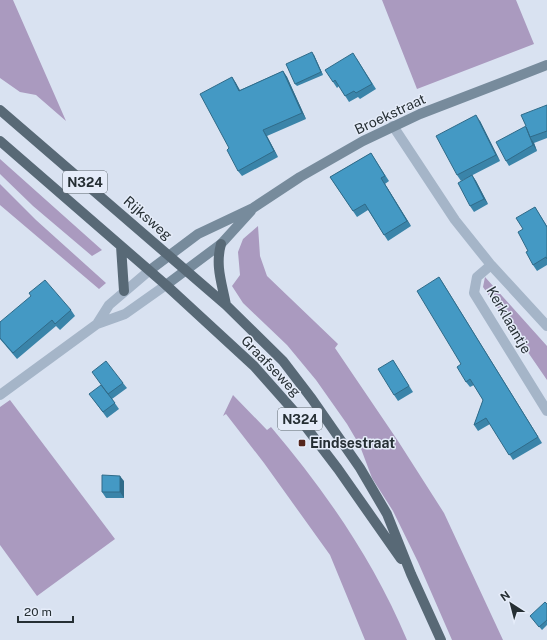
<svg xmlns="http://www.w3.org/2000/svg" width="547" height="640" viewBox="0 0 547 640" font-family="'Public Sans',sans-serif">
<style>
.green{fill:#aa9abf}
.lines{fill:none;stroke-linecap:round;stroke-linejoin:round}
.minor{stroke:#a5b5c8;stroke-width:10}
.tertiary{stroke:#a5b5c8;stroke-width:10}
.secondary{stroke:#778b9c;stroke-width:10}
.primary{stroke:#586976;stroke-width:10}
.wall{fill:#3a84a9}
.shaded-wall{fill:#306b89}
.building{fill:#4499c4;stroke:#306b89}
.poi-dot{fill:#55261d;stroke:#e5ecf9;stroke-width:1.5}
.labels{text-anchor:middle;stroke-width:3;stroke-linejoin:round;paint-order:stroke}
.shield{fill:#e5ecf9;stroke:#5f686f;stroke-width:1}
.shield-label{font-size:13px;font-weight:bold;fill:#262f34}
.street-label{font-size:14px;fill:#262f34;stroke:#e5ecf9}
.poi-label{font-size:14px;font-weight:bold;fill:#262f34;stroke:#e5ecf9;text-anchor:start}
</style>
<rect width="100%" height="100%" fill="#d9e2f1"/>
<path class="green" d="M 0,0 L 13,0 L 66,121 L 36,95 L 20,92 L 0,78 Z
M 382,0 L 516,0 L 534,44 L 417,89 Z
M 0,159 L 102,250 L 92,256 L 33,206 L 0,174 Z
M 0,184 L 36,220 L 106,283 L 99,289 L 0,205 Z
M 258,226 L 260,256 L 267,276 L 338,344 L 335,348 L 398,441 L 444,513 L 503,640 L 452,640 L 418,562 L 393,511 L 372,478 L 360,446 L 347,424 L 316,380 L 287,345 L 243,303 L 232,286 L 240,275 L 238,252 L 243,239 Z
M 485,277 L 547,346 L 547,380 L 483,287 Z
M 233,395 L 267,430 L 271,427 C 326,492 374,561 407,640 L 365,640 L 330,555 L 264,463 L 226,414 L 223,416 Z
M 10,400 L 115,539 L 37,596 L 0,545 L 0,407 Z"/>
<g class="lines">
<path class="minor" d="M 393,126 L 455,220 L 491,265 L 547,326
M 491,265 L 477,277 L 474,293 L 547,411"/>
<path class="tertiary" d="M 97,324 L 109,305 L 150,270
M 0,395 L 97,324 L 125,314 L 166,285"/>
<path class="secondary" d="M 150,270 L 198,234 L 253,208 L 300,177 L 363,141 L 420,114 L 547,65
M 166,285 L 221,244 L 251,211"/>
<path class="primary" d="M 0,110 L 226,305 L 283,361 L 312,399 L 360,468 L 387,514 L 411,574 L 441,640
M 0,141 L 166,285 L 254,366 L 293,410 L 338,469 L 401,559
M 221,244 C 215,266 222,283 226,305
M 121,246 L 124,291"/>
</g>
<path class="wall" d="M 314,55 L 323,75 L 297,86 L 295,84 Z
M 357,59 L 376,89 L 360,99 L 358,97 L 349,102 L 339,86 L 337,88 L 333,82 Z
M 283,71 L 287,77 L 306,119 L 267,136 L 278,157 L 242,176 L 238,171 L 229,148 L 232,77 L 240,90 Z
M 547,105 L 547,138 L 534,143 L 537,151 L 509,166 L 506,161 L 526,126 Z
M 480,121 L 500,161 L 461,181 L 457,175 Z
M 371,153 L 389,181 L 385,184 L 411,226 L 388,241 L 368,210 L 357,217 L 330,177 Z
M 472,175 L 476,181 L 488,204 L 474,212 L 470,206 Z
M 535,207 L 547,226 L 547,265 L 537,271 L 533,265 L 528,251 L 523,229 Z
M 439,277 L 542,443 L 513,460 L 490,424 L 478,431 L 474,425 L 483,400 L 474,385 L 470,387 L 466,382 L 461,364 Z
M 71,310 L 75,316 L 60,330 L 56,326 L 17,359 L 0,339 L 0,322 Z
M 393,360 L 413,392 L 398,401 L 394,395 Z
M 123,383 L 127,388 L 112,399 L 119,409 L 107,418 L 93,399 Z
M 124,481 L 124,498 L 106,498 L 102,492 Z
M 547,604 L 547,625 L 542,630 L 530,616 Z"/>
<path class="shaded-wall" d="M 312,52 L 314,55 L 323,75 L 321,72 Z
M 283,71 L 287,77 L 306,119 L 302,113 Z
M 232,77 L 236,83 L 243,97 L 239,91 Z
M 476,115 L 480,121 L 500,161 L 496,155 Z
M 263,130 L 267,136 L 278,157 L 274,151 Z
M 530,137 L 534,143 L 537,151 L 533,145 Z
M 472,175 L 476,181 L 488,204 L 484,199 Z
M 381,178 L 385,184 L 411,226 L 407,221 Z
M 439,277 L 443,283 L 542,443 L 538,437 Z
M 120,476 L 124,481 L 124,498 L 120,492 Z"/>
<path class="building" d="M 312,52 L 321,72 L 295,84 L 286,64 Z
M 353,53 L 372,84 L 356,93 L 354,91 L 345,96 L 335,80 L 333,82 L 325,70 Z
M 283,71 L 302,113 L 263,130 L 274,151 L 238,171 L 227,150 L 229,148 L 200,94 L 232,77 L 239,91 Z
M 547,105 L 547,131 L 530,137 L 526,127 L 533,145 L 506,161 L 496,142 L 526,126 L 521,115 Z
M 476,115 L 496,155 L 457,175 L 436,136 Z
M 371,153 L 385,176 L 381,178 L 407,221 L 384,235 L 365,204 L 353,211 L 330,177 Z
M 472,175 L 484,199 L 470,206 L 458,183 Z
M 535,207 L 547,227 L 547,259 L 546,257 L 533,265 L 526,252 L 528,251 L 518,232 L 523,229 L 516,218 Z
M 439,277 L 538,437 L 509,455 L 486,418 L 474,425 L 483,400 L 470,379 L 466,382 L 457,367 L 461,364 L 417,291 Z
M 45,280 L 71,310 L 55,324 L 52,320 L 13,353 L 0,338 L 0,322 L 31,296 L 29,293 Z
M 393,360 L 409,386 L 394,395 L 378,369 Z
M 106,361 L 123,383 L 108,394 L 92,372 Z
M 101,385 L 115,403 L 103,412 L 89,394 Z
M 102,475 L 120,476 L 120,492 L 102,492 Z
M 545,602 L 547,604 L 547,620 L 539,627 L 530,616 Z"/>
<rect class="poi-dot" x="298" y="439" width="8" height="8" rx="2"/>
<g class="labels">
<g class="shield">
<rect x="63" y="171" width="44" height="22" rx="3"/>
<rect x="278" y="408" width="44" height="22" rx="3"/>
</g>
<g class="shield-label">
<text x="85" y="187">N324</text>
<text x="300" y="424">N324</text>
</g>
<g class="street-label">
<text transform="translate(390 114) rotate(-25)" y="5">Broekstraat</text>
<text transform="translate(148 218) rotate(41)" y="5">Rijksweg</text>
<text transform="translate(509 320) rotate(60)" y="5">Kerklaantje</text>
<text transform="translate(271 366) rotate(46)" y="5">Graafseweg</text>
</g>
<g class="poi-label">
<text x="310" y="448">Eindsestraat</text>
</g>
</g>
<g transform="translate(511 604) rotate(324)" stroke="#e5ecf9" stroke-width="3" paint-order="stroke">
<path d="M0-3L7 15L0 10L-7 15Z" fill="#262f34"/>
<text y="-6" font-size="11" font-weight="bold" text-anchor="middle" fill="#262f34">N</text>
</g>
<path d="M18 616v6h55v-6" fill="none" stroke="#262f34" stroke-width="2"/>
<text x="24" y="616" font-size="12" fill="#262f34" stroke="#e5ecf9" stroke-width="3" paint-order="stroke">20 m</text>
</svg>
